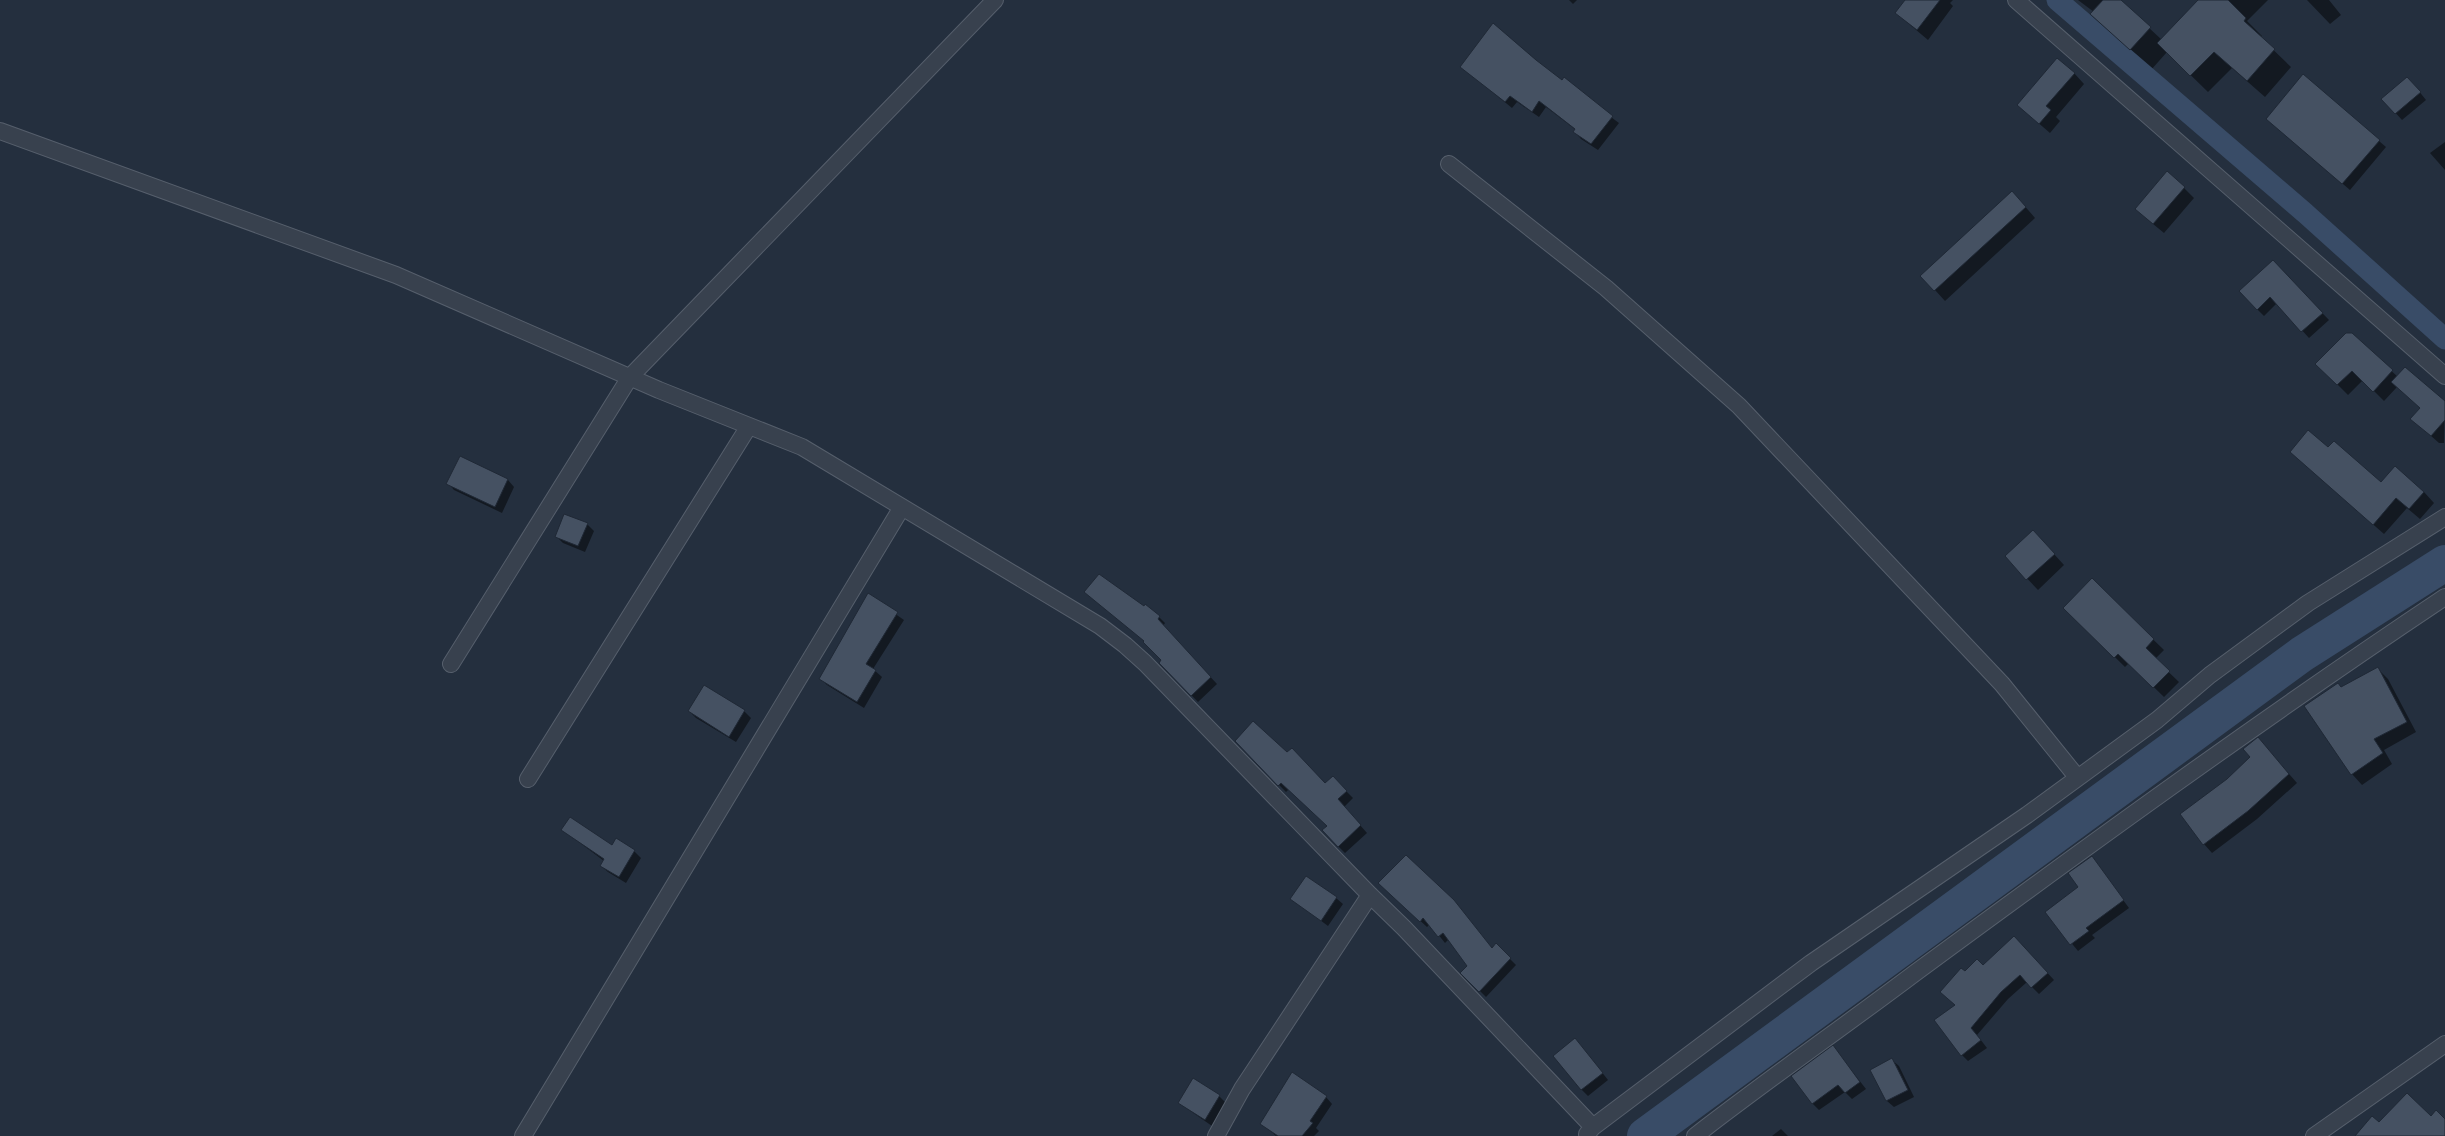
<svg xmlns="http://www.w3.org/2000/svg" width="2445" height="1136" viewBox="0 0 2445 1136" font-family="'Noto Sans',sans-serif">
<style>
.shadow{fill:#0007}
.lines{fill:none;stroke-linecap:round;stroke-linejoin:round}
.canal{stroke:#394c67;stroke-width:21}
.river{stroke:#394c67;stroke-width:36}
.building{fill:#455162;stroke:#1f2835}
.minor-casing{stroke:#565f6c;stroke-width:18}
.minor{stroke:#38414e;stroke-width:16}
</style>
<rect width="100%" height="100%" fill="#242f3e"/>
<path class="shadow" d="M 1569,0 L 1577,0 L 1573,4 Z
M 1906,0 L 1953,0 L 1950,3 L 1953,6 L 1928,40 L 1896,13 Z
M 2078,0 L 2119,0 L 2162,40 L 2200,0 L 2268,0 L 2247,21 L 2262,36 L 2261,38 L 2291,67 L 2265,97 L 2232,68 L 2208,92 L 2167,52 L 2151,70 L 2092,14 L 2094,12 Z
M 2307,0 L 2329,0 L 2341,15 L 2330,24 Z
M 1535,61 L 1619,123 L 1598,150 L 1581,139 L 1575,132 L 1576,130 L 1546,107 L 1539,117 L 1517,102 L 1512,108 L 1462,67 Z
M 2074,73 L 2084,84 L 2056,117 L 2060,121 L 2050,133 L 2029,115 Z
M 2414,85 L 2426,100 L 2402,120 L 2383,99 Z
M 2274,125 L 2379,141 L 2386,147 L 2350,190 Z
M 2445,142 L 2445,170 L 2430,153 Z
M 2184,188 L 2194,198 L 2164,233 L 2147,219 Z
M 2022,203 L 2035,218 L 1945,301 L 1935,290 Z
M 2273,262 L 2329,320 L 2309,338 L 2277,303 L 2264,316 L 2257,309 Z
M 2351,334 L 2398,377 L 2445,402 L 2444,443 L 2439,443 L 2412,419 L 2421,408 L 2397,387 L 2384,401 L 2363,380 L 2348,395 L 2317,364 Z
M 2328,449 L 2381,484 L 2424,492 L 2434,503 L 2420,519 L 2407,508 L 2384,534 L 2302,462 Z
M 460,457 L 508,480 L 514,487 L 502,513 L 454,490 L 448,483 Z
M 587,524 L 594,531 L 585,552 L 563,543 L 556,536 Z
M 2043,542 L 2064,565 L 2038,590 L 2006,556 Z
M 2092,580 L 2164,650 L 2155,659 L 2179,682 L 2164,697 L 2129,663 L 2125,667 L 2065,608 Z
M 1085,592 L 1159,617 L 1165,623 L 1163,626 L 1217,684 L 1198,702 L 1160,663 L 1163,660 L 1146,641 Z
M 868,595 L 904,620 L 873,669 L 882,677 L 864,708 L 827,685 L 820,678 Z
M 2378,669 L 2388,679 L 2416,732 L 2384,750 L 2392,764 L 2362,785 L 2352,774 L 2338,684 L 2342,688 Z
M 704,686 L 744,711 L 751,718 L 736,742 L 696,718 L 689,711 Z
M 1236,741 L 1287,754 L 1325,785 L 1333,778 L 1353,798 L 1344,807 L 1367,833 L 1345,853 L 1338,846 L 1329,826 L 1289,789 L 1286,792 Z
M 2266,748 L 2297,783 L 2257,819 L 2212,853 L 2204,844 L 2228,780 Z
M 563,830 L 612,847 L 634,851 L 641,858 L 626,883 L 608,872 L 601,866 L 604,861 Z
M 2092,858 L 2129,908 L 2092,935 L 2095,938 L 2078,951 L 2046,912 L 2080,887 Z
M 1386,889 L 1492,949 L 1496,945 L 1516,965 L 1486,997 L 1462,973 L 1469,966 L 1449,939 L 1445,943 L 1430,924 L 1427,927 Z
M 1336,898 L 1343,904 L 1328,926 L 1292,899 Z
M 2021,944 L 2054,980 L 2039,994 L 2027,982 L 2008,999 L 1977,1035 L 1987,1048 L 1968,1061 L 1962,1055 L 1956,1005 L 1965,973 L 1983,966 Z
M 1582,1047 L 1608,1080 L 1588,1096 L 1581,1089 Z
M 1833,1047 L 1866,1089 L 1852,1099 L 1845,1092 L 1819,1110 L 1812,1103 Z
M 1892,1060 L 1899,1066 L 1914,1097 L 1894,1107 L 1887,1101 L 1871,1071 Z
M 1219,1096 L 1226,1103 L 1212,1126 L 1179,1103 Z
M 1326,1097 L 1332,1104 L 1316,1128 L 1319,1131 L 1314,1136 L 1276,1136 L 1262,1124 Z
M 1781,1129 L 1788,1136 L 1772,1136 Z"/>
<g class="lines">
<path class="canal" d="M 2057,0 L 2305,213 L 2445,339"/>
<path class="river" d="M 1645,1136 L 2302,654 L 2445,563"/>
</g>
<path class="building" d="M 1905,0 L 1940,0 L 1917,30 L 1895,13 Z
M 2103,0 L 2121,0 L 2151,27 L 2130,50 L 2090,14 Z
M 2198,0 L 2228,0 L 2246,18 L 2244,21 L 2275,49 L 2247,81 L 2214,52 L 2190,76 L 2157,43 Z
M 1493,23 L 1536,60 L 1562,80 L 1564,77 L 1613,116 L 1591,144 L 1573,132 L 1575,129 L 1539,101 L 1532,112 L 1510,96 L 1505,102 L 1460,67 Z
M 2057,58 L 2075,73 L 2046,106 L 2051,110 L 2039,124 L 2017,105 Z
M 2303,74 L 2380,140 L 2342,184 L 2266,119 Z
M 2407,77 L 2421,92 L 2395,114 L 2381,99 Z
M 2167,171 L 2185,187 L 2153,224 L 2135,209 Z
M 2012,191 L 2026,207 L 1934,291 L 1920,276 Z
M 2273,260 L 2323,313 L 2301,332 L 2270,297 L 2257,310 L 2239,291 Z
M 2346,333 L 2352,333 L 2393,370 L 2373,392 L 2352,371 L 2337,385 L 2315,364 Z
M 2405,367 L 2445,401 L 2445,420 L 2431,436 L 2410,419 L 2420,408 L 2391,382 Z
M 2308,430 L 2328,447 L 2334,441 L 2381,482 L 2395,466 L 2424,492 L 2409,509 L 2396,498 L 2373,525 L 2290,452 Z
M 460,456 L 508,479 L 495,507 L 446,484 Z
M 564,514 L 588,523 L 578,546 L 555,537 Z
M 2033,530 L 2055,554 L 2026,580 L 2005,556 Z
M 1099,574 L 1144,606 L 1145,604 L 1160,616 L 1158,619 L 1211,677 L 1191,696 L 1159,663 L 1161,660 L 1143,642 L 1144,641 L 1084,592 Z
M 2092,578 L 2154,639 L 2146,648 L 2170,671 L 2153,688 L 2118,654 L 2114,658 L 2063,608 Z
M 868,593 L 898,612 L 866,664 L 876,670 L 857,702 L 819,679 Z
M 2378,667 L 2407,722 L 2374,739 L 2383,753 L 2351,775 L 2304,706 L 2338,683 L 2341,687 Z
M 704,685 L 745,710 L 729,737 L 688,711 Z
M 1253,721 L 1287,752 L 1292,748 L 1325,783 L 1333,776 L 1347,791 L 1338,799 L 1361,825 L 1338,847 L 1322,830 L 1327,826 L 1281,783 L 1278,786 L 1235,741 Z
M 2258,737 L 2289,774 L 2248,811 L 2203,845 L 2180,814 L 2227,779 L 2250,757 L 2243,749 Z
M 570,817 L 612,845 L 616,838 L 635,850 L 619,877 L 600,866 L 604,859 L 561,830 Z
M 1406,855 L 1454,900 L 1492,948 L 1496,943 L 1511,958 L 1479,992 L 1460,973 L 1467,966 L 1443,933 L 1438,937 L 1423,918 L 1420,922 L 1378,883 Z
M 2092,856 L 2124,900 L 2086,928 L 2089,931 L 2070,945 L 2045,912 L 2078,887 L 2068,873 Z
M 1306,876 L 1337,897 L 1321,921 L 1290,899 Z
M 2014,936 L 2048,973 L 2031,988 L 2020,975 L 2001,992 L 1971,1028 L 1981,1040 L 1961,1056 L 1934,1020 L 1955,1005 L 1940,992 L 1961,968 L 1965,971 L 1977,959 L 1983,965 Z
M 1575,1038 L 1603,1073 L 1581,1090 L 1553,1056 Z
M 1833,1045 L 1860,1082 L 1845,1093 L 1838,1085 L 1812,1104 L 1791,1076 Z
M 1892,1058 L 1908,1090 L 1886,1101 L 1870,1070 Z
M 1292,1072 L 1327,1096 L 1310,1121 L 1313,1123 L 1302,1136 L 1278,1136 L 1260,1124 Z
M 1193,1078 L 1220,1095 L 1205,1120 L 1178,1103 Z
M 2407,1093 L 2431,1116 L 2436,1110 L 2445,1119 L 2445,1136 L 2355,1136 L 2372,1116 L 2379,1122 Z"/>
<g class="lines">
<defs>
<path id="minor" d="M 2016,0 L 2445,376
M 0,131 L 396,275 L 659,390 L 802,447 L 1100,626 L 1125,645 L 1145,663 L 1370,895 L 1404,928 L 1593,1127
M 1449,164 L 1606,288 L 1739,406 L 2002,684 L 2077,777
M 451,664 L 630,377 L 995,0
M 528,779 L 749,426
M 1587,1134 L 1593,1127 L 1811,963 L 2027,815 L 2157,720 L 2210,675 L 2308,603 L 2445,517
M 523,1136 L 902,507
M 1216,1136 L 1242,1089 L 1370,895
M 1695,1136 C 1767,1080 1842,1028 1915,973 C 2089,845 2265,717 2445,597
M 2314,1136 L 2445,1044"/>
</defs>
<use href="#minor" class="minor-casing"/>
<use href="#minor" class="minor"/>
</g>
</svg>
